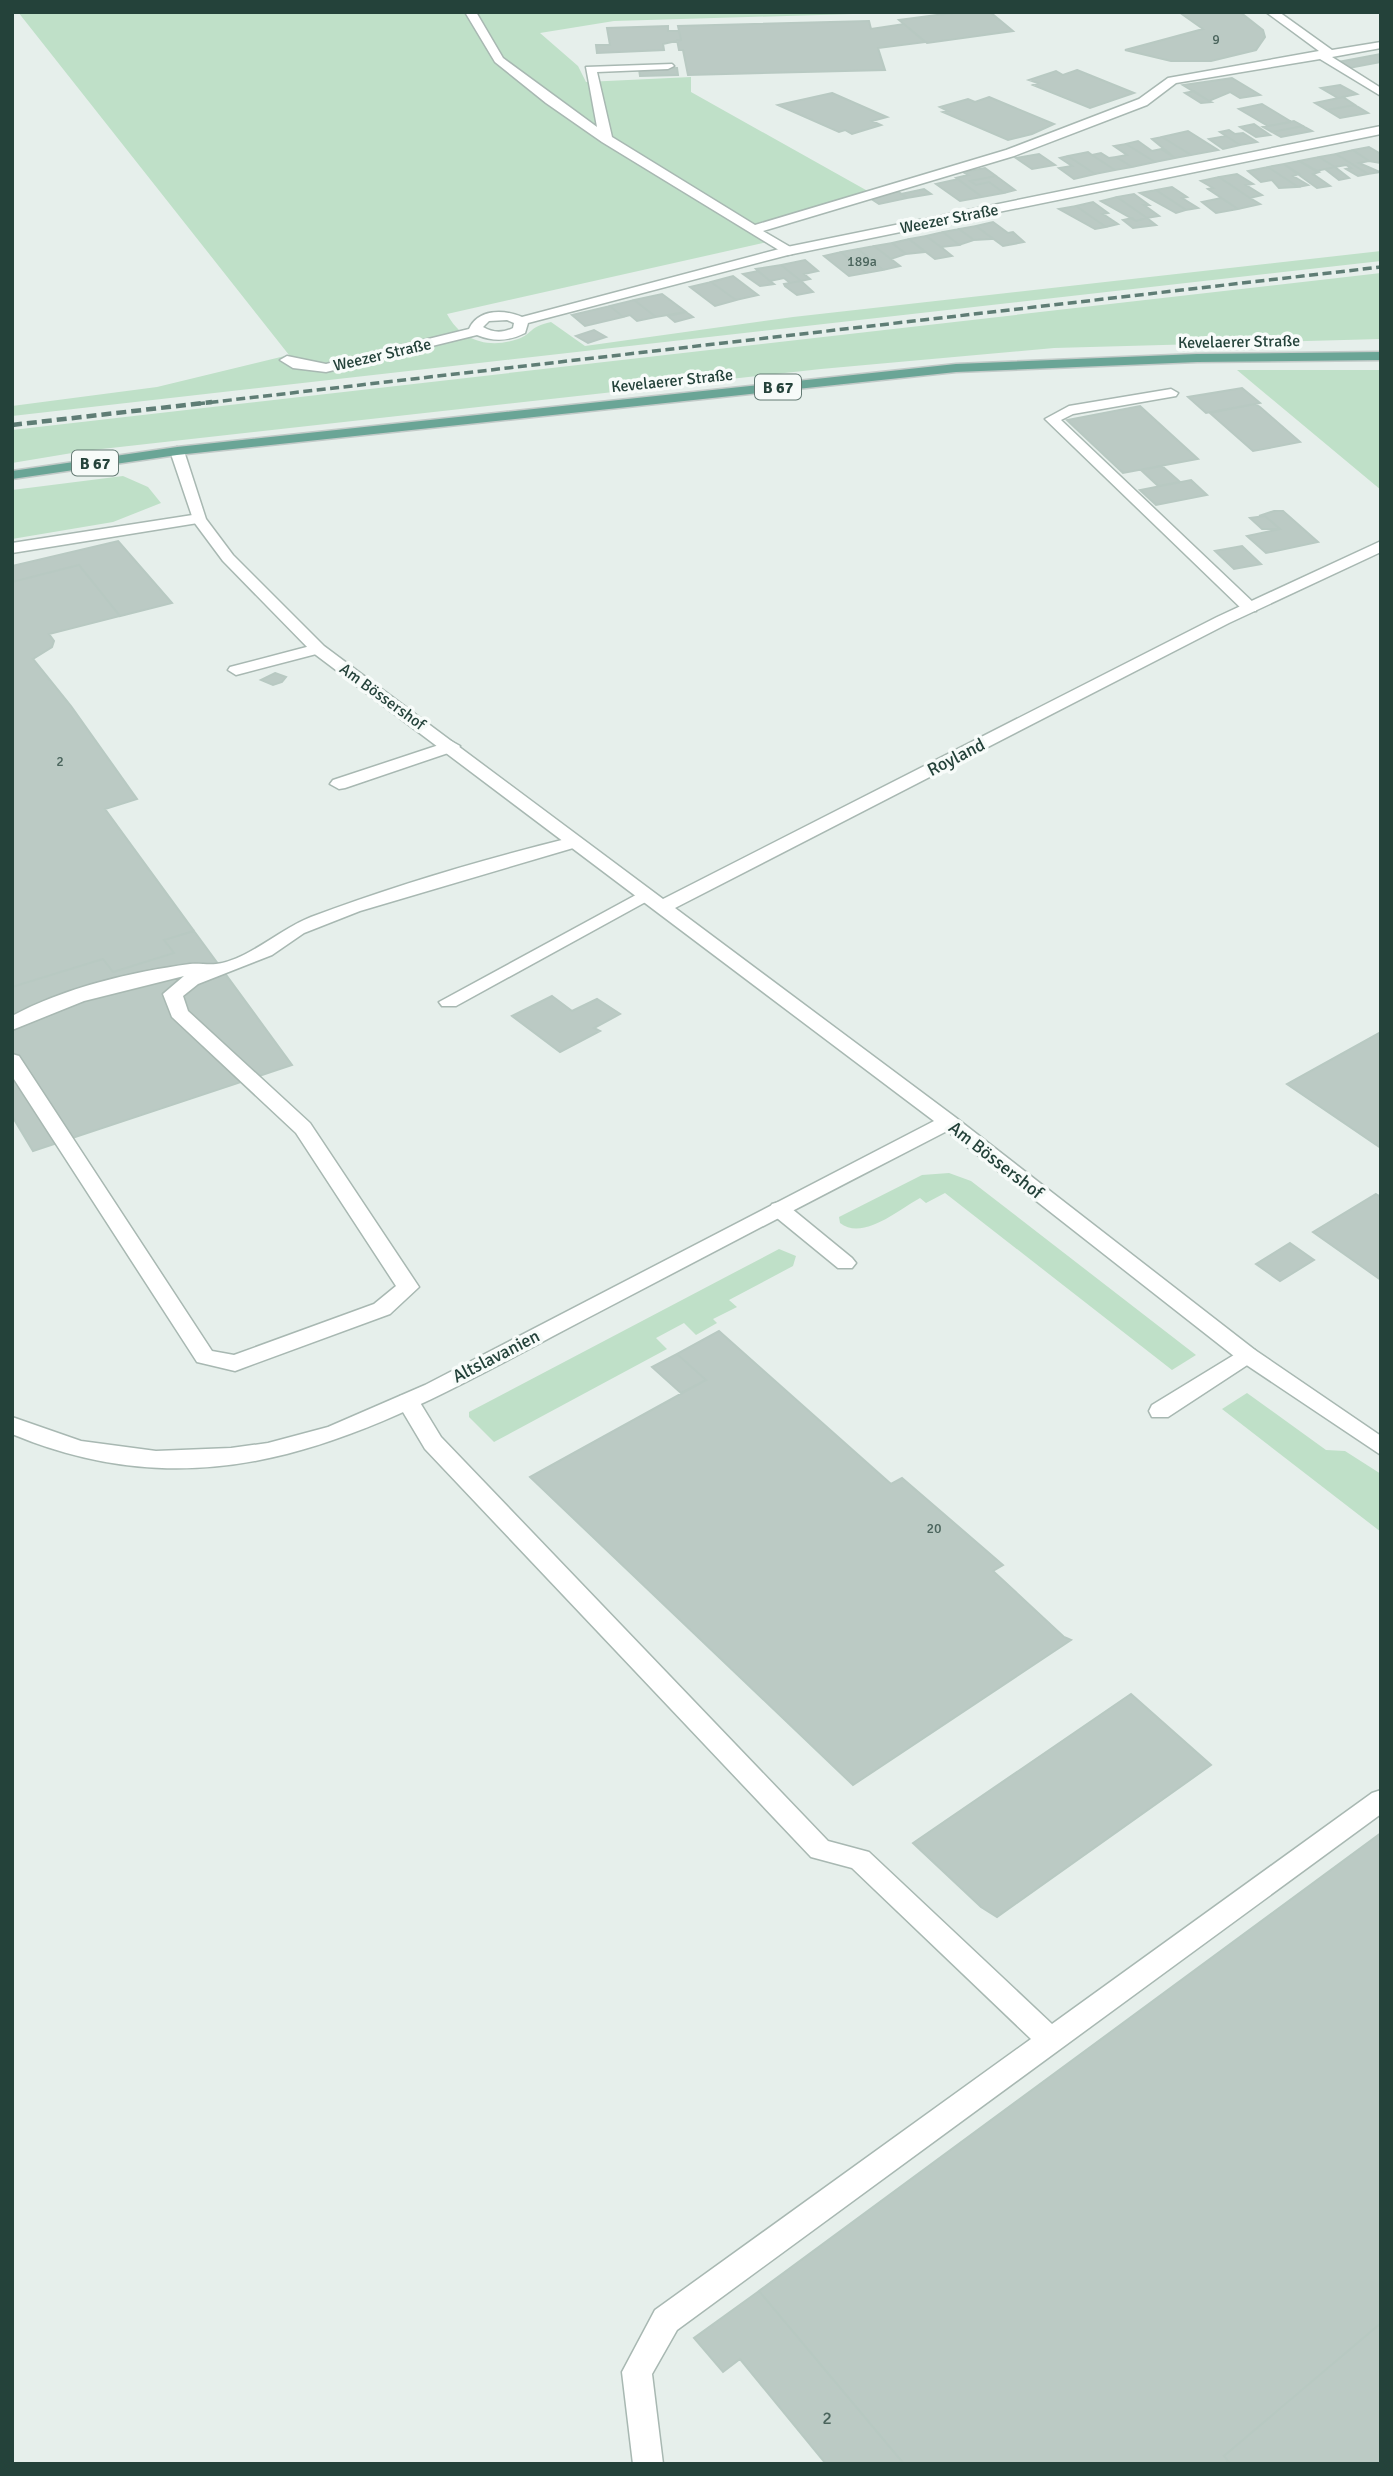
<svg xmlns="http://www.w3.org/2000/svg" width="1393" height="2476" viewBox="0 0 1393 2476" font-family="Signika,sans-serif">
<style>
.green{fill:#bfe0c8}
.building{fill:#bbcac4;stroke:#b8c9c2;stroke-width:2}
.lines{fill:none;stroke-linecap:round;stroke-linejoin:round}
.service-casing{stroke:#a8b8b2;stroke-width:3}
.minor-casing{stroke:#a8b8b2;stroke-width:3}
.primary-casing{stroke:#c2cac8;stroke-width:3}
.service{fill:#fff;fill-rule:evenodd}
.minor{fill:#fff;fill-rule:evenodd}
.primary{fill:#6aa596;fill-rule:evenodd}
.rail-far1{stroke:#5f7d75;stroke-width:3.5;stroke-dasharray:9 4.5;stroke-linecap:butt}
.rail{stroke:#5f7d75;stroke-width:4.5;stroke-dasharray:10 5;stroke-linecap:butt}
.labels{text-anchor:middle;stroke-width:7;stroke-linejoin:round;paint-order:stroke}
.number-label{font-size:14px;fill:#4a645c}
.far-street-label{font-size:16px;fill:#24423a;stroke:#f7fbf9}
.shield{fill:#f7fbf9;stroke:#637a73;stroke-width:2}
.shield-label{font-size:16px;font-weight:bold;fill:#24423a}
.street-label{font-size:18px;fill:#24423a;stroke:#f7fbf9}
.near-number-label{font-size:18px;fill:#4a645c}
</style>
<rect width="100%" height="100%" fill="#e6efeb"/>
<path class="green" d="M 18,12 L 919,12 L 614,21 L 540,33 L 578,66 L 586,82 L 691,77 L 691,92 L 873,194 L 756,229 L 772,241 L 447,314 C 461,341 489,349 518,339 C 534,333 528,327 551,322 L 585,346 L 793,317 L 1381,251 L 1381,261 L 12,416 L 12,406 L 157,387 L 289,355 Z
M 1381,273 L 1381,339 L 1054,348 L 821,369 L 84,451 L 12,463 L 12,430 Z
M 1237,370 L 1381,370 L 1381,490 Z
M 123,476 L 148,487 L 161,503 L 113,522 L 12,539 L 12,490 Z
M 949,1173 L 971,1181 L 1196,1355 L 1172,1370 L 945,1193 L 926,1203 L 920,1198 C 898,1210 863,1241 840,1223 L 839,1217 L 922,1175 Z
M 779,1249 L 796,1256 L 793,1266 L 729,1300 L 737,1307 L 713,1319 L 717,1323 L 696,1335 L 684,1323 L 656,1338 L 667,1349 L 494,1442 L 469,1417 L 469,1412 Z
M 1247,1393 L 1326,1450 L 1345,1451 L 1381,1474 L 1381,1532 L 1222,1409 Z"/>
<path class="building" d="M 960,12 L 990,12 L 1013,31 L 927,43 L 899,20 Z
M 1179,12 L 1240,12 L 1263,30 L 1265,37 L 1256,50 L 1211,61 L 1171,61 L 1125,50 L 1203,29 Z
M 869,21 L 871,29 L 904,24 L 925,42 L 878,48 L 885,70 L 688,75 L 683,50 L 679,50 L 677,40 L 681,40 L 678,26 Z
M 668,26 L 668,31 L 679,31 L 681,40 L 663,44 L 664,50 L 597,53 L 596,45 L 610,45 L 607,28 Z
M 1381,54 L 1381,62 L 1349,68 L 1338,62 Z
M 677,68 L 678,75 L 640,76 L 639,69 Z
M 1077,70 L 1134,93 L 1090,108 L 1033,85 L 1038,83 L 1029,80 L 1056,71 L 1063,75 Z
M 1232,78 L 1260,95 L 1240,98 L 1230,92 L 1209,101 L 1183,85 Z
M 1340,85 L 1357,94 L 1338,98 L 1321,88 Z
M 1194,91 L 1209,101 L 1211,102 L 1201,103 L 1185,93 Z
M 832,93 L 887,117 L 872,121 L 881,125 L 852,134 L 845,130 L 839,132 L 778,105 Z
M 989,97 L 1054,124 L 1032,134 L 1008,140 L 943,112 L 948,111 L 940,107 L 968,99 L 975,102 Z
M 1343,97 L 1355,105 L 1327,110 L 1315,103 Z
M 1262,104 L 1290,121 L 1291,122 L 1268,126 L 1239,109 Z
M 1355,105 L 1368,113 L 1340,118 L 1327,110 Z
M 1294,121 L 1303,126 L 1272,132 L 1263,127 Z
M 1254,124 L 1270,135 L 1256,137 L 1240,127 Z
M 1303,126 L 1312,131 L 1281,137 L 1272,132 Z
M 1229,130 L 1235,134 L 1243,133 L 1257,142 L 1240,145 L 1220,132 Z
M 1188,131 L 1218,150 L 1191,155 L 1162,137 Z
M 1226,136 L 1240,145 L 1223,149 L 1209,139 Z
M 1162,137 L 1191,155 L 1175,158 L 1152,139 Z
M 1138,141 L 1152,151 L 1161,149 L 1175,158 L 1155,162 L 1126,144 Z
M 1126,144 L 1155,162 L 1132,167 L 1116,157 L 1127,155 L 1114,146 Z
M 1369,147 L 1381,154 L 1381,163 L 1369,161 L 1353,150 Z
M 1353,150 L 1369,161 L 1359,163 L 1380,172 L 1368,174 L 1336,154 Z
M 1088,152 L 1092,155 L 1115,170 L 1095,174 L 1068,156 Z
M 1101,153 L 1109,158 L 1116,157 L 1132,167 L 1115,170 L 1092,155 Z
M 1039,154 L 1055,165 L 1032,169 L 1016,158 Z
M 1336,154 L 1368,174 L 1358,176 L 1346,169 L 1351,168 L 1346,165 L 1335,167 L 1319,157 Z
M 1068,156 L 1095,174 L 1074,179 L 1059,168 L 1072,166 L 1060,158 Z
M 1319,157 L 1335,167 L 1316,171 L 1299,161 Z
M 1299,161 L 1319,172 L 1313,174 L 1330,186 L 1317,188 L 1284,164 Z
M 1284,164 L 1299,174 L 1293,176 L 1308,185 L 1298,187 L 1268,167 Z
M 1268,167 L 1298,187 L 1279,188 L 1272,180 L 1261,182 L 1248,171 Z
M 1335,167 L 1349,178 L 1339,180 L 1325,169 Z
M 985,168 L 996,176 L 970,181 L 976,185 L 989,182 L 1004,193 L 982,197 L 956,178 L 968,175 L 963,172 Z
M 1237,174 L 1253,184 L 1246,185 L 1262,195 L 1250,198 L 1219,177 Z
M 996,176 L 1015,190 L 1004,193 L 989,182 L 976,185 L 970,181 Z
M 1219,177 L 1250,198 L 1260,204 L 1238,209 L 1208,189 L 1213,188 L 1201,181 Z
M 958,179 L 982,197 L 960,201 L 936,184 Z
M 1172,187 L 1187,197 L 1182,198 L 1198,208 L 1186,210 L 1156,190 Z
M 924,189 L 931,194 L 907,198 L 901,194 Z
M 896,190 L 907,198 L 879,204 L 870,198 Z
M 1156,190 L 1186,210 L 1176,213 L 1140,193 Z
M 1134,194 L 1149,205 L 1144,205 L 1159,216 L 1147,218 L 1117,197 Z
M 1117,197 L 1147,218 L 1136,221 L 1101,201 Z
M 1221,198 L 1238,209 L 1216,213 L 1202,202 Z
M 1093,202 L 1108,213 L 1103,214 L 1118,224 L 1106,227 L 1076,206 Z
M 1076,206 L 1106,227 L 1095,229 L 1059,209 Z
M 1132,218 L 1136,221 L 1147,218 L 1156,225 L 1133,228 L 1123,220 Z
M 993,222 L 1008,233 L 1013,232 L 1024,242 L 1003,246 L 976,226 Z
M 976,226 L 993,239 L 974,240 L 959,229 Z
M 959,229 L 974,240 L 959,245 L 943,232 Z
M 943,232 L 959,245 L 941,247 L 926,236 Z
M 926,236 L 941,247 L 952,256 L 935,259 L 909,239 Z
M 909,239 L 925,252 L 906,254 L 892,243 Z
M 892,243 L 906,254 L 891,259 L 874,246 Z
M 874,246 L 891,259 L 900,266 L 883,270 L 858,249 Z
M 858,249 L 883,270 L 866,273 L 841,252 Z
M 841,252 L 866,273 L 849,276 L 824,256 Z
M 805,260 L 818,271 L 804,274 L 810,279 L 801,281 L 781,265 Z
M 781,265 L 801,281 L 790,283 L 784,278 L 770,281 L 756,269 Z
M 758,271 L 770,281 L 774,284 L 760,286 L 743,274 Z
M 733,276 L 754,292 L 758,295 L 736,300 L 711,282 Z
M 801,281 L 813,292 L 797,295 L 785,286 L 784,284 Z
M 711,282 L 736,300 L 715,306 L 690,287 Z
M 662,294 L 686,312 L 656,317 L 634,300 Z
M 634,300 L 656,317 L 637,321 L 630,315 L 623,317 L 610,306 Z
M 610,306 L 623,317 L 585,326 L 572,315 Z
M 686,312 L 693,317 L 675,322 L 668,316 Z
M 594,330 L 606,337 L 588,343 L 576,336 Z
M 1242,388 L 1260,403 L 1206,413 L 1188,397 Z
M 1255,404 L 1260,407 L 1300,442 L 1253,451 L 1210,413 Z
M 1140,406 L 1198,459 L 1123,473 L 1067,420 Z
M 1162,466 L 1180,482 L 1158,486 L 1141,470 Z
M 1191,480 L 1207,495 L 1156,505 L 1140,490 Z
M 1274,511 L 1283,511 L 1318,542 L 1266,553 L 1247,536 L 1280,529 L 1265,516 L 1259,516 Z
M 1265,516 L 1280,529 L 1262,529 L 1250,518 Z
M 118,541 L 172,603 L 120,616 L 79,565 L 12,582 L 12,566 Z
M 1242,546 L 1261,564 L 1234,569 L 1215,551 Z
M 79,565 L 120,616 L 49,634 L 54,641 L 52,647 L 33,659 L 71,706 L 137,799 L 105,809 L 194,931 L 164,940 L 174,953 L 113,972 L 103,959 L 12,987 L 12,582 Z
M 275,673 L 286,677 L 282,682 L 273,685 L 261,680 Z
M 194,931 L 292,1065 L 33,1151 L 12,1116 L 12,987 L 103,959 L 113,972 L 174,953 L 164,940 Z
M 552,996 L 572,1011 L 597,999 L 620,1014 L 594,1028 L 600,1031 L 560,1052 L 512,1016 Z
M 1381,1032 L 1381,1148 L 1287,1084 Z
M 1376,1194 L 1381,1197 L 1381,1280 L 1313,1232 Z
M 1290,1243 L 1314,1260 L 1280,1281 L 1256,1264 Z
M 719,1331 L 891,1484 L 902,1478 L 1003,1565 L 993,1571 L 1064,1637 L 1071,1640 L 853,1785 L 530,1477 L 706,1380 L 677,1354 Z
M 677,1354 L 706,1380 L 681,1393 L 652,1367 Z
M 1131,1694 L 1211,1765 L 997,1917 L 981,1907 L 913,1843 Z
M 1381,1833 L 1381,2323 L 1224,2456 L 1228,2461 L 1225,2464 L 904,2464 L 759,2291 Z
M 759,2291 L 904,2464 L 826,2464 L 740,2359 L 723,2372 L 694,2338 Z
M 1381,2323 L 1381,2464 L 1231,2464 L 1228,2461 L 1224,2456 Z"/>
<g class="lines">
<defs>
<path id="service" d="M 465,12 L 476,12 L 503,58 L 597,127 L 586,67 L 672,64 L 674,66 L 668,69 L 597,72 L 612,137 L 755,225 L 1006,150 L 1139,99 L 1168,78 L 1319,51 L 1266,12 L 1279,12 L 1332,50 L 1381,42 L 1381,48 L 1332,57 L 1381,88 L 1381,96 L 1320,59 L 1176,83 L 1147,105 L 1014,156 L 763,231 L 792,248 L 792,254 L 787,255 L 602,142 L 546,103 L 495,62 Z
M 1171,389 L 1178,393 L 1176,396 L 1073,414 L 1061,420 L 1256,605 L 1256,611 L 1244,611 L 1045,419 L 1069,406 Z
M 199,514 L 204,516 L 204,522 L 12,553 L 12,543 Z
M 318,644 L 326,649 L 324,652 L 236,675 L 228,670 L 230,667 Z
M 451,741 L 460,746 L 457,750 L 345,788 L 339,789 L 330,784 L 333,780 Z
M 574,837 L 583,842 L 580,846 L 360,911 L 304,933 L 272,955 L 198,984 L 183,996 L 188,1011 L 310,1123 L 419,1287 L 390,1314 L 243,1368 L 235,1371 L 197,1362 L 12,1076 L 12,1054 L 19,1056 L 212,1351 L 234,1355 L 374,1304 L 396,1286 L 296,1133 L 172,1017 L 163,994 L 184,976 L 84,1001 L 12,1030 L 12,1016 C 64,988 131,972 190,964 C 198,963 208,965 216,964 C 248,960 280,929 311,917 C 393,886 488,858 574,837 Z
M 645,890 L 651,891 L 654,895 L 651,899 L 456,1006 L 442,1006 L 439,1002 Z
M 779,1202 L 786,1204 L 852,1258 L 856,1263 L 852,1268 L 838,1268 L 772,1214 L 769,1209 L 772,1204 Z
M 1247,1347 L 1255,1350 L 1258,1355 L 1255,1360 L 1168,1417 L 1152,1417 L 1149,1411 L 1152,1405 Z
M 408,1394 L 416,1396 L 441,1437 L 828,1841 L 869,1852 L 1052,2024 L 1372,1793 L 1381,1790 L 1381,1814 L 677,2330 L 652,2374 L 663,2464 L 633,2464 L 622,2372 L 655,2310 L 1031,2039 L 852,1868 L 811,1857 L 425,1449 L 397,1402 L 400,1396 Z"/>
<path id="minor" d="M 1381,126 L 1381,134 L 788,255 L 528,323 L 525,333 C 509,341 494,342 477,335 L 326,372 L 293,368 L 280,360 L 287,356 L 326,364 L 469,329 C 478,309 503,309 522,317 L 787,247 ZM 507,320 L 514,323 L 513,328 C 503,333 493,333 483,327 L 489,321 Z
M 177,447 L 184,451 L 206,519 L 233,555 L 324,646 L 663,899 L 1217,617 L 1381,541 L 1381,552 L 1229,623 L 675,908 L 955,1117 L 1255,1350 L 1381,1436 L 1381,1455 L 1239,1360 L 947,1131 C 830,1191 715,1251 599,1312 C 406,1412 236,1527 12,1434 L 12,1417 L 81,1441 L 156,1451 L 231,1448 L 268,1443 L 328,1427 L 425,1385 L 934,1121 L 312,652 L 223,561 L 194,522 L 170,451 Z"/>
<path id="primary" d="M 1381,352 L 1381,360 L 1197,362 L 956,372 L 177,455 L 12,479 L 12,471 L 177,447 L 956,364 L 1197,354 Z"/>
</defs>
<use href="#service" class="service-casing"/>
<use href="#minor" class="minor-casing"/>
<use href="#primary" class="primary-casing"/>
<use href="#service" class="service"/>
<use href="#minor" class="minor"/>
<use href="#primary" class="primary"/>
<path class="rail-far1" d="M 196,404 L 1381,267"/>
<path class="rail" d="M 12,425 L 212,402"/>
</g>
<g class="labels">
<g class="number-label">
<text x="1216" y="44">9</text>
<text x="862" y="266">189a</text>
<text x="60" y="766">2</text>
<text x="934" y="1533">20</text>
</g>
<g class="far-street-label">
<text transform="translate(949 218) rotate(-11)" y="6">Weezer Straße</text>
<text transform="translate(1239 341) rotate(-1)" y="6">Kevelaerer Straße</text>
<text transform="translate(382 354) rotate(-13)" y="6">Weezer Straße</text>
<text transform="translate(672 380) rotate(-6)" y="6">Kevelaerer Straße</text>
<text transform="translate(383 696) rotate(36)" y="6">Am Bössershof</text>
</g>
<g class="shield">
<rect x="755" y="374.5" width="46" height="25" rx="5"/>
<rect x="72" y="450.5" width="46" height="25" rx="5"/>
</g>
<g class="shield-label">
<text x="778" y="393">B 67</text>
<text x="95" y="469">B 67</text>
</g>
<g class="street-label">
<text transform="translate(956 757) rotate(-27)" y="6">Royland</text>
<text transform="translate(996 1160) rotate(38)" y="6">Am Bössershof</text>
<text transform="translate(496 1356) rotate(-27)" y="6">Altslavanien</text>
</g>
<g class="near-number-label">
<text x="827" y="2424">2</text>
</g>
</g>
<rect width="1393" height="2476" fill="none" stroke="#24423a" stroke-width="28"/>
</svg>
